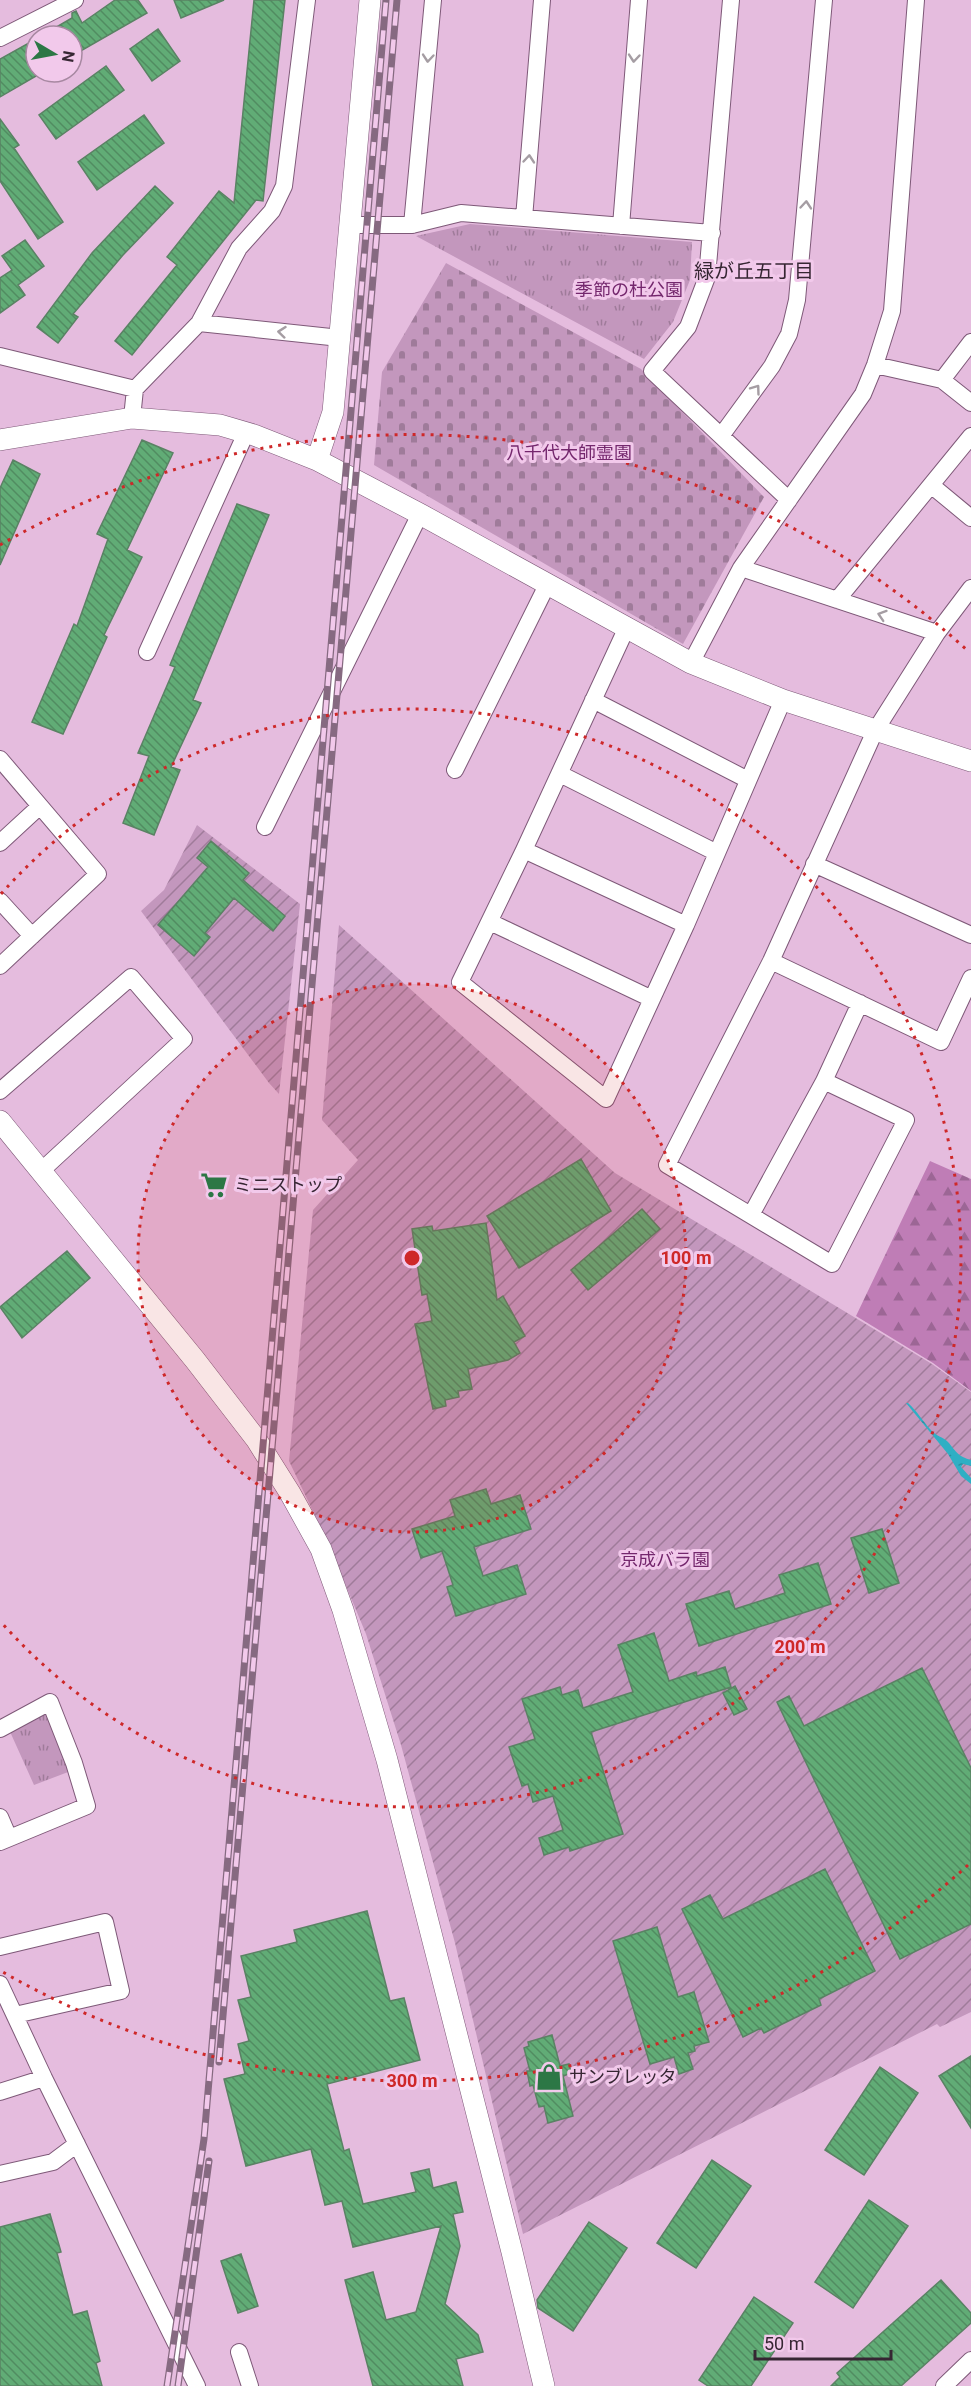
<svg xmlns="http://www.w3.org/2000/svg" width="971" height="2386" viewBox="0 0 971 2386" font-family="Roboto,'Noto Sans JP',sans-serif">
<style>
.forest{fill:url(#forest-firs)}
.cemetery{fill:url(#cemetery-stones)}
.park{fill:url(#park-tufts)}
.garden{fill:url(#garden-furrows)}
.water{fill:url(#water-ripples)}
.building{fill:url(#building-back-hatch);stroke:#5a8264;stroke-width:1.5}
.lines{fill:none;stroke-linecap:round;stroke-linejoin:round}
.minor-casing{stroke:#7e5978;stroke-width:18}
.tertiary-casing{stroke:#7e5978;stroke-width:22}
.minor{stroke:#fff;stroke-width:16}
.tertiary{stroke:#fff;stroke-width:21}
.rail-casing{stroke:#866a81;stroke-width:7}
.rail{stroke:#f2c9eb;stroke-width:4.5;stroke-dasharray:14;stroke-linecap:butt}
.oneway{stroke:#a59da3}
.ring{fill:none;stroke:#ce2829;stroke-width:3;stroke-dasharray:3 6}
.labels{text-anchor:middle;stroke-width:6;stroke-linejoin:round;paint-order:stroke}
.park-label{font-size:18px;fill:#74276d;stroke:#f2c9eb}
.poi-label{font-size:18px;fill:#362633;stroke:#f2c9eb;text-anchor:start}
.neighbourhood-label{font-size:20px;fill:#362633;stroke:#f2c9eb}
.centre{fill:#ce2829;stroke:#f2c9eb;stroke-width:3}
.ring-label{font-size:18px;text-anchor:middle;font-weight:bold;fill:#ce2829;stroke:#f2c9eb;stroke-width:6;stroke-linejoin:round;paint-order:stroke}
</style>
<defs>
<pattern id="forest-firs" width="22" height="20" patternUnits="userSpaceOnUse" patternTransform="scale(1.5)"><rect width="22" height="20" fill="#bf7db6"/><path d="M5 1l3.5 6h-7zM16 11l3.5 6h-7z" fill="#9c6695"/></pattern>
<pattern id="cemetery-stones" width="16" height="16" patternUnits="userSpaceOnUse" patternTransform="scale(1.5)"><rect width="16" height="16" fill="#c397bd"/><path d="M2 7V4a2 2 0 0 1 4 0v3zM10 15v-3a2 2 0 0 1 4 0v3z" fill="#9f7b9a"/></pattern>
<pattern id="park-tufts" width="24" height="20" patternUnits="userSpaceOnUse" patternTransform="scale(1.5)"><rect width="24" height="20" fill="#c397bd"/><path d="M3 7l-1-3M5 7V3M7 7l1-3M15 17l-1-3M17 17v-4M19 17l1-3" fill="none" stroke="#9f7b9a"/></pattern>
<pattern id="garden-furrows" width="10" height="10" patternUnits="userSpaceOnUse" patternTransform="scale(1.5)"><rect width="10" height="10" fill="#c397bd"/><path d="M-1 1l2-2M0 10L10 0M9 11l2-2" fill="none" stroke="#9f7b9a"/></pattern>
<pattern id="water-ripples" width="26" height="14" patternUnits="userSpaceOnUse" patternTransform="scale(1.5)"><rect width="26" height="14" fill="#2fafc4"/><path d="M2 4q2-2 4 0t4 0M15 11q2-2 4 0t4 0" fill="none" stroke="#298ea0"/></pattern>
<pattern id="building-back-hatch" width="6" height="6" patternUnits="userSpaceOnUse" patternTransform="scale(1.5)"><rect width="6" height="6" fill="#61ac76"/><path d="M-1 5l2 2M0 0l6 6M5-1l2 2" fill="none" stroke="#518c61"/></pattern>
</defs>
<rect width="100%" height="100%" fill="#e5bcde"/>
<path class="forest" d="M 930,1161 L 971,1179 L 971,1391 L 933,1363 L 856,1316 Z"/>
<path class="cemetery" d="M 446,263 L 641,369 L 764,497 L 683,644 L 374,465 L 382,372 Z"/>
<path class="park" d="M 470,224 L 692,242 L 690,280 L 673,322 L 644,359 L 416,236 Z
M 50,1702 L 76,1769 L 34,1785 L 7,1725 Z"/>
<path class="garden" d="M 197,825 L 300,904 L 279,1094 L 269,1083 L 141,911 L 164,890 Z
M 339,925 L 615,1173 L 932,1364 L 971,1392 L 971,2012 L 940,2027 L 937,2024 L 523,2234 L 455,1943 L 401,1745 L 366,1634 L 329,1545 L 289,1461 L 313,1210 L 358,1160 L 322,1120 Z"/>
<path class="water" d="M 906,1403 L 908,1403 C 917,1411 922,1420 930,1429 C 935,1436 944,1437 949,1443 C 956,1452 959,1457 971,1460 L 971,1466 L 963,1464 L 961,1467 L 971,1478 L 971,1484 L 961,1476 L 948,1454 Z"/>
<path class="building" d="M 115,0 L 138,0 L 147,13 L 72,56 L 72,36 L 41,36 L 72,18 L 72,13 L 76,11 L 82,23 Z
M 174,0 L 224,0 L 181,18 Z
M 254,0 L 285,0 L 263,201 L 256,200 L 132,355 L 115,341 L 177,265 L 167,257 L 219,191 L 234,203 Z
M 158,29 L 180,61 L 152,81 L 130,49 Z
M 36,39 L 36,76 L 0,97 L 0,59 Z
M 106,66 L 124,90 L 56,139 L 39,115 Z
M 144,115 L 164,143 L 97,190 L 78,162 Z
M 0,119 L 19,145 L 14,148 L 63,222 L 38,239 L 0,181 Z
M 155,186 L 173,203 L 123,255 L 73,314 L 78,317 L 58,343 L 37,327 L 92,253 Z
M 25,240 L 44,266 L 18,285 L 25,295 L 0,313 L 0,278 L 12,270 L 2,256 Z
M 142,440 L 173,453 L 127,550 L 142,557 L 104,635 L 107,637 L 63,734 L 32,722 L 74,624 L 77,626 L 108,539 L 97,534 Z
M 13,460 L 40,474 L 0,565 L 0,488 Z
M 237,504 L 269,515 L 193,700 L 201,703 L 171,767 L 180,770 L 154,835 L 123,823 L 149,756 L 138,753 L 175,667 L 170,665 Z
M 211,841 L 249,873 L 243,880 L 285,916 L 273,931 L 234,898 L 205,933 L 210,937 L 194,956 L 158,925 L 208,867 L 197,858 Z
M 581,1159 L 611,1211 L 519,1268 L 487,1216 Z
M 642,1209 L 660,1229 L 588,1290 L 571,1270 Z
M 486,1223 L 497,1300 L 503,1296 L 525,1336 L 514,1342 L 520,1353 L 508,1360 L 468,1369 L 472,1389 L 458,1391 L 459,1397 L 445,1400 L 446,1406 L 433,1409 L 415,1324 L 432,1321 L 427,1294 L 422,1295 L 412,1229 L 432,1226 L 433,1231 Z
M 67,1251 L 90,1278 L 22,1338 L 0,1307 Z
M 486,1489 L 491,1504 L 520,1495 L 531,1529 L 474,1547 L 483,1576 L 517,1565 L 526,1594 L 456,1616 L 447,1587 L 453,1585 L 442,1551 L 421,1558 L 412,1529 L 455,1516 L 450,1500 Z
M 882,1529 L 899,1583 L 869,1593 L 851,1538 Z
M 818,1563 L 831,1604 L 699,1646 L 686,1604 L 729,1591 L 735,1609 L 785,1593 L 779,1575 Z
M 654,1633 L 669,1681 L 696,1672 L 697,1676 L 725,1667 L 731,1687 L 591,1732 L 623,1834 L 570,1851 L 569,1847 L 544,1855 L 539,1838 L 563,1830 L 553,1796 L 533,1802 L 528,1784 L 522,1786 L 509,1747 L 535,1739 L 522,1699 L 560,1687 L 562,1695 L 578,1690 L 583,1708 L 633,1692 L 618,1645 Z
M 922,1668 L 971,1768 L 971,1924 L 900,1959 L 777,1702 L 789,1696 L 804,1726 Z
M 735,1686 L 747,1709 L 734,1715 L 723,1693 Z
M 825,1869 L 875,1971 L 819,1999 L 821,2005 L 764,2033 L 761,2028 L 743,2037 L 682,1909 L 710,1895 L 723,1919 Z
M 367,1911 L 390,2001 L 404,1998 L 420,2060 L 327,2084 L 344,2151 L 349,2149 L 363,2204 L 416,2192 L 411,2173 L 429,2169 L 433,2188 L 456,2182 L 463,2212 L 453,2214 L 460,2246 L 445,2304 L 478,2335 L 483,2352 L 456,2359 L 463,2386 L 373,2386 L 345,2280 L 373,2272 L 386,2320 L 416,2312 L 441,2226 L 353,2247 L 342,2201 L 325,2205 L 311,2149 L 246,2166 L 224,2079 L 245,2074 L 238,2044 L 249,2041 L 238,2000 L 251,1997 L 241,1956 L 297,1942 L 294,1930 Z
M 657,1927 L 678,1997 L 694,1992 L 709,2042 L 694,2046 L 695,2051 L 688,2053 L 693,2069 L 679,2074 L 674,2057 L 650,2064 L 613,1941 Z
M 552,2035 L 560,2066 L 569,2064 L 571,2073 L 563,2076 L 573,2116 L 548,2123 L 544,2106 L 539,2107 L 533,2085 L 530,2086 L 527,2071 L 530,2071 L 524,2048 L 529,2046 L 528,2042 Z
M 971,2056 L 971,2128 L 939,2076 Z
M 880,2067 L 918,2093 L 864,2175 L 825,2150 Z
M 712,2160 L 751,2186 L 696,2268 L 657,2243 Z
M 869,2200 L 908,2226 L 853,2308 L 815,2282 Z
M 50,2214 L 61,2252 L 57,2253 L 73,2315 L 87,2311 L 100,2361 L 96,2363 L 102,2386 L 0,2386 L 0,2227 Z
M 589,2222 L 627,2248 L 573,2331 L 538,2308 L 537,2300 Z
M 241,2254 L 258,2306 L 238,2313 L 221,2261 Z
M 941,2280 L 971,2313 L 971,2323 L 901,2386 L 831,2386 L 840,2377 L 837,2373 Z
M 754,2297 L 793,2323 L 751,2386 L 708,2386 L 699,2380 Z"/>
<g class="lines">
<defs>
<path id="minor" d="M 731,0 L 707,277 L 688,327 L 652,371 L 789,500
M 0,38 L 75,0
M 524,218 L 542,0
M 350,225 L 412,225 L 461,213 L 712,233
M 412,225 L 433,0
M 621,226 L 639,0
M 199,323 L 340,338
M 0,356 L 135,389 L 132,418
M 875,365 L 942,380 L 971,403
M 942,380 L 971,342
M 135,389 L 199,323 L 239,248 L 272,211 L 284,186 L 307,0
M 721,436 L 772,366 L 789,334 L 797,300 L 824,0
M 931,485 L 971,518
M 741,568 L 937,633
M 837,600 L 971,436
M 627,627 L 524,850 L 460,982 L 606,1099 L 686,925 L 783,700
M 147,652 L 246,433
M 691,663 L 741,568 L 863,394 L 875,365 L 892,311 L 916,0
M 593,700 L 748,780
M 0,759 L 98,874 L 0,966
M 455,770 L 547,585
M 560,774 L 717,853
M 265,827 L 420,514
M 0,843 L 40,806
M 524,850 L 686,925
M 814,864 L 971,935
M 0,901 L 32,936
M 490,922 L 652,999
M 771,961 L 941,1042 L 971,978
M 824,1081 L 906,1120 L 832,1264 L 667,1165 L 771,961 L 875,731 L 937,633 L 971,588
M 0,1091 L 131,977 L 184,1039 L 41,1171
M 751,1215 L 824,1081 L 860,1003
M 0,1729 L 50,1702 L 74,1763 L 87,1806 L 0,1842
M 0,1817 L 9,1838
M 0,1947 L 105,1922 L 121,1991 L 15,2015
M 0,1984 L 44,2078 L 197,2386
M 0,2092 L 44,2078
M 0,2174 L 53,2162 L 77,2144
M 239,2352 L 250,2386
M 944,2386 L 971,2360"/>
<path id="tertiary" d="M 0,440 L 132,418 L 220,425 L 254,435 L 317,460 L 420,514 L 691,663 L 783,700 L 971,761
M 317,460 L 333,412 L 370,0
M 0,1121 L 195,1360 L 256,1439 L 290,1493 L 321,1549 L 343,1610 L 387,1760 L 512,2252 L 544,2386"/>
</defs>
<use href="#minor" class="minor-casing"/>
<use href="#tertiary" class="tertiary-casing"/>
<use href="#minor" class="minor"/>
<use href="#tertiary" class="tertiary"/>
<defs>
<path id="rail" d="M 219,2062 L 397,0
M 167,2386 L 204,2139 L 386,0
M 178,2386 L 209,2161"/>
</defs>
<use href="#rail" class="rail-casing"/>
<use href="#rail" class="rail"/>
</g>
<defs><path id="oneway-chevron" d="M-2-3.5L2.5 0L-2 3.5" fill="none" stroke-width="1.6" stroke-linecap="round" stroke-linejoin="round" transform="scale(1.5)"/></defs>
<g class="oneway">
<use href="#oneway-chevron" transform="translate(428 58) rotate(95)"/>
<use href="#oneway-chevron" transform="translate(634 58) rotate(95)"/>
<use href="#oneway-chevron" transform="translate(529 159) rotate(-85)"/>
<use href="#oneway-chevron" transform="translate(806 205) rotate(-85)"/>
<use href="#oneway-chevron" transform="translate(282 332) rotate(-174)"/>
<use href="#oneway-chevron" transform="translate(756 389) rotate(-54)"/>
<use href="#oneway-chevron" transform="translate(882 615) rotate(-162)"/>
</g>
<circle cx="412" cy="1258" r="274" fill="#ce2829" fill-opacity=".12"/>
<g class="ring">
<circle cx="412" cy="1258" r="274"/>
<path d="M1 894A549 549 0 1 1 1 1622"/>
<path d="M968 1865A823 823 0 0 1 1 1971M0 545A823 823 0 0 1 968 651"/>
</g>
<defs>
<symbol id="supermarket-bare" viewBox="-9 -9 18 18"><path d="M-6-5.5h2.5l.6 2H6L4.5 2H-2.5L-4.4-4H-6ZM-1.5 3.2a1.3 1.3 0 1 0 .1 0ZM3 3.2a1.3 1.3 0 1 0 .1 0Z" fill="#2c7745" stroke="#f2c9eb" stroke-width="2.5" paint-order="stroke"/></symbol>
<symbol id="shop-bare" viewBox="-9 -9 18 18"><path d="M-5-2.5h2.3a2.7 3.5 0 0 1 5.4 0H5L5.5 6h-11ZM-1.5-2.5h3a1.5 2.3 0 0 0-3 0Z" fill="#2c7745" stroke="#f2c9eb" stroke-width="2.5" paint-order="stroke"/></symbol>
</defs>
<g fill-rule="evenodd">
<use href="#supermarket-bare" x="195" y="1166" width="38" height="38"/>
<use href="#shop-bare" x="530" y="2058" width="38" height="38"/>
</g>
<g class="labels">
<g class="park-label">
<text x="629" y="296">季節の杜公園</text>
<text x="569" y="459">八千代大師霊園</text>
<text x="665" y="1566">京成バラ園</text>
</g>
<g class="poi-label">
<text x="234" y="1191">ミニストップ</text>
<text x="569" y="2083">サンブレッタ</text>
</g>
<g class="neighbourhood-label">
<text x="754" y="278">緑が丘五丁目</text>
</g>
</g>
<circle cx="412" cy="1258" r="9" class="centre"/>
<g class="ring-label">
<text x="686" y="1264">100 m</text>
<text x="800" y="1653">200 m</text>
<text x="412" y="2087">300 m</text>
</g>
<g transform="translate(54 54) rotate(100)"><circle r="28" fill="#f2c9eb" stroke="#a788a1" stroke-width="1.5"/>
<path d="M0-4.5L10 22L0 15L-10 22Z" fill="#2c7745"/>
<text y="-9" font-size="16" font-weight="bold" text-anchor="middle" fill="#362633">N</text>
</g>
<path d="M755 2350v9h136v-9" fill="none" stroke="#362633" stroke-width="3"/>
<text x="764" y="2350" font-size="18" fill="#362633" stroke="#f2c9eb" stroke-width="4.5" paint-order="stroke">50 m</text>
</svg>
